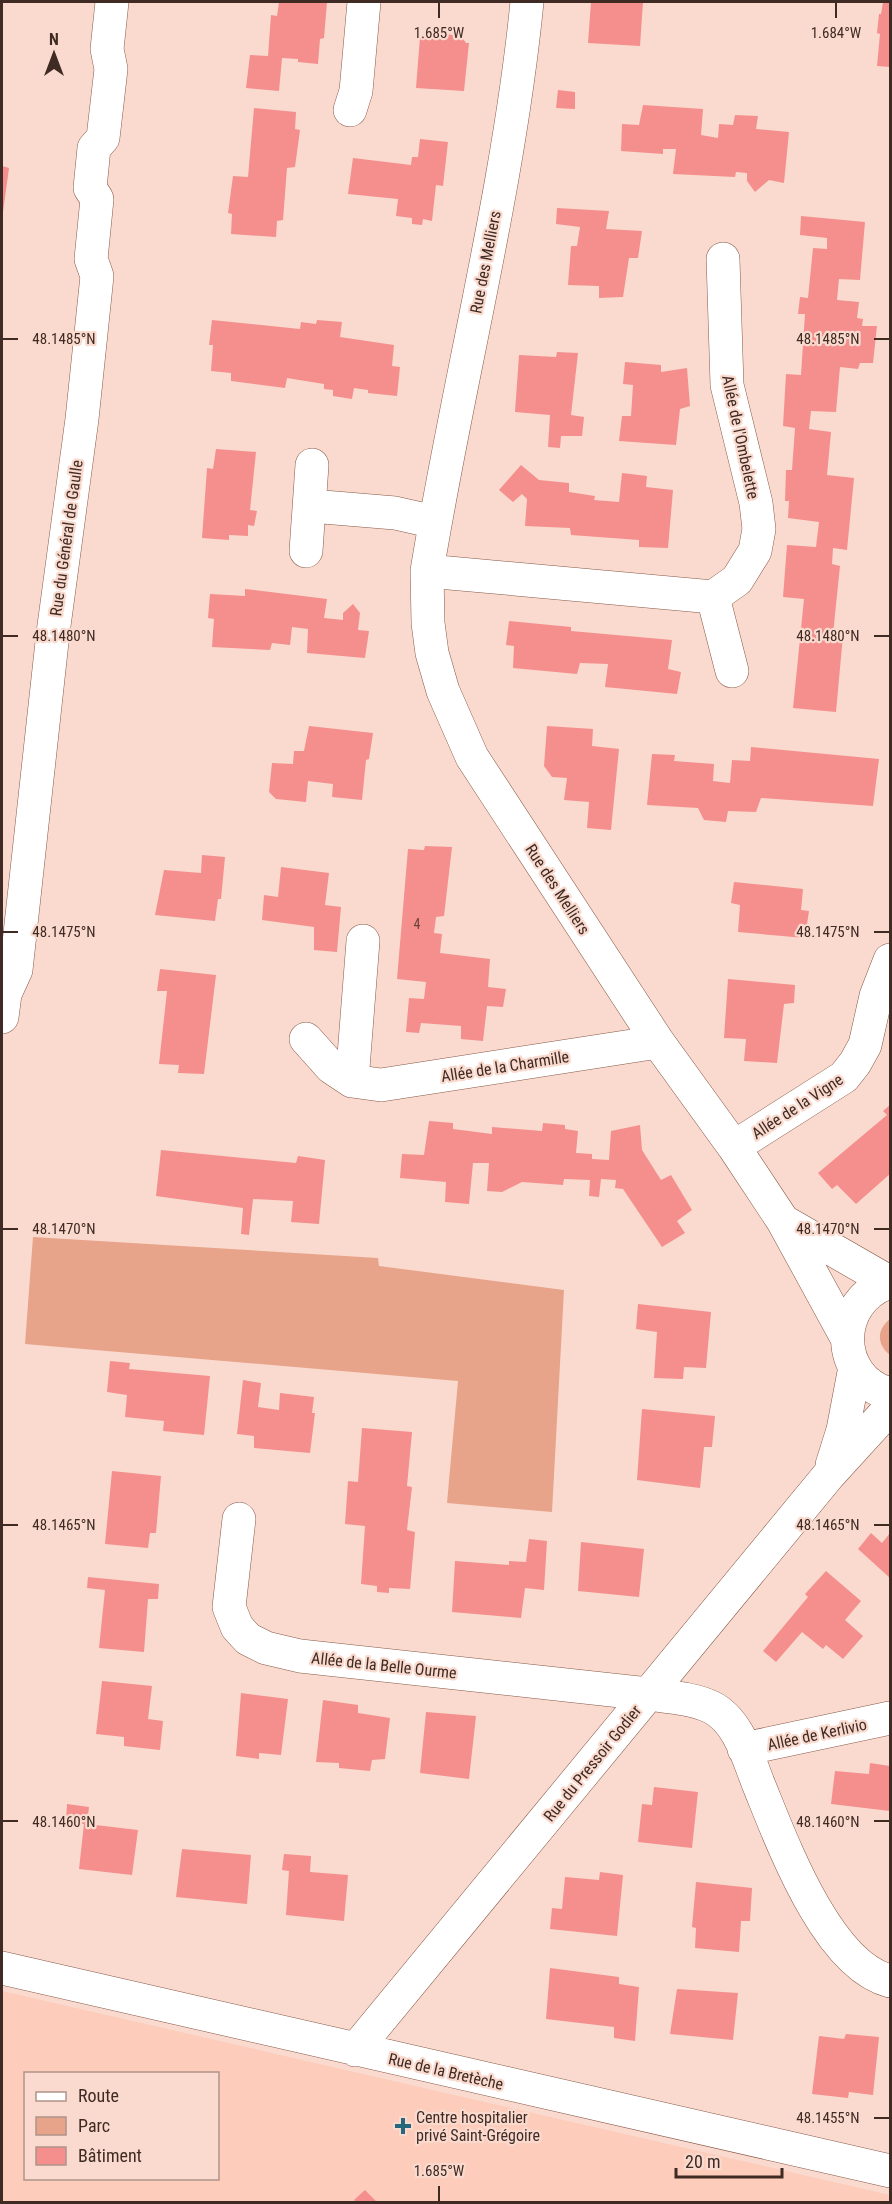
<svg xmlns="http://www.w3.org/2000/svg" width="892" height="2204" viewBox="0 0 892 2204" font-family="'Roboto Condensed',sans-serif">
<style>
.built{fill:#fdccba;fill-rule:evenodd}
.green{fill:#e8a48b}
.building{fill:#f48f8e}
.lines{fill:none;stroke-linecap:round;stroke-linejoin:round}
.minor-casing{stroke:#875948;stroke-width:34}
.secondary-casing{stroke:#875948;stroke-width:34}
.minor{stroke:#fff;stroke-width:33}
.secondary{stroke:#fff;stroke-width:33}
.ticks{fill:none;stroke:#3f2b24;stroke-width:2}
.poi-dot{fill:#26677b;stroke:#fadace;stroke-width:2}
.labels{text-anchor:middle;stroke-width:4.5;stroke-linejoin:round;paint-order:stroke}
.number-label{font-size:14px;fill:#6c443e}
.street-label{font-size:16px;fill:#3f2b24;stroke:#fadace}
.poi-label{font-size:16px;fill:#3f2b24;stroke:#fadace;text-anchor:start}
.ticks-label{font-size:15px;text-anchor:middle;fill:#3f2b24;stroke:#fadace;stroke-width:4.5;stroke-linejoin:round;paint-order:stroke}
</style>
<rect width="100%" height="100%" fill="#fadace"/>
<path class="built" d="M 2,1991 L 890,2195 L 890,2202 L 2,2202 ZM 26,2074 L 218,2074 L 218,2178 L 26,2178 Z"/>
<path class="green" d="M 33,1237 L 378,1258 L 379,1266 L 564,1290 L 552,1512 L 447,1503 L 458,1381 L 25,1344 Z
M 890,1319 L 890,1355 C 877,1345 876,1330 890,1319 Z"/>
<path class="building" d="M 279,2 L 327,2 L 324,38 L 320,39 L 318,64 L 298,62 L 298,59 L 282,58 L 279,91 L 246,88 L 250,55 L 268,56 L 271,15 L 277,16 Z
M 591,2 L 643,2 L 640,46 L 588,43 Z
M 883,2 L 890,2 L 890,67 L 877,66 L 880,34 L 877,33 L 879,14 L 881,14 Z
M 429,32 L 461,36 L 466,43 L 469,43 L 464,91 L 416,88 L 420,37 L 423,38 Z
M 558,90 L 575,92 L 575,109 L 556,108 Z
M 643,105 L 703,109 L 701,135 L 718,138 L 719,124 L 733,125 L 735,115 L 758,116 L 756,129 L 789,132 L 784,183 L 769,180 L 755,192 L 747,181 L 747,173 L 736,172 L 735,177 L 673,174 L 676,149 L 663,149 L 663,154 L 621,151 L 622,124 L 639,125 Z
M 254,108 L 296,112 L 295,129 L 300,130 L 295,167 L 287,168 L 283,220 L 277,221 L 276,237 L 231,234 L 232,214 L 228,213 L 233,176 L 248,177 Z
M 420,139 L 448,142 L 443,186 L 436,185 L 432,221 L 423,219 L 422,225 L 412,224 L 412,218 L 396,216 L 398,199 L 348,194 L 353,158 L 411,165 L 412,157 L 418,157 Z
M 2,166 L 9,168 L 3,212 L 2,212 Z
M 557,208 L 609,211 L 606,229 L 642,231 L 638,258 L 629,258 L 623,297 L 599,298 L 599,286 L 568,285 L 571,246 L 577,246 L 580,227 L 556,224 Z
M 801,216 L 865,222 L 860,280 L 839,279 L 837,300 L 859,302 L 857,318 L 863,319 L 862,326 L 877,326 L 873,363 L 860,363 L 858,369 L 840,367 L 836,412 L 811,411 L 809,429 L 831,432 L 827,475 L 854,478 L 847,550 L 833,548 L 832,564 L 840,566 L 833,634 L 843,635 L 836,712 L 793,708 L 804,599 L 783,597 L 787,545 L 816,547 L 819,522 L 788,518 L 789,501 L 785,501 L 786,470 L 792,470 L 795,428 L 783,426 L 786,374 L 801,375 L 805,314 L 798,314 L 800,297 L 808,298 L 813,248 L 827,249 L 827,238 L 800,235 Z
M 212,320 L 300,329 L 301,322 L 316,324 L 317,320 L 342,322 L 340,337 L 394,345 L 392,366 L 400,367 L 397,396 L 368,393 L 368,390 L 354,388 L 352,399 L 333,396 L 333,390 L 324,389 L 324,384 L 287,378 L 285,388 L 231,381 L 231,373 L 211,371 L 213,345 L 209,345 Z
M 557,352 L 578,353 L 571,415 L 584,417 L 582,436 L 561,436 L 560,448 L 548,447 L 550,415 L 515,412 L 519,355 L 556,357 Z
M 625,362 L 661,365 L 661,372 L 687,368 L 690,406 L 680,409 L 676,445 L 619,441 L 622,416 L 631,416 L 633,385 L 623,384 Z
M 216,449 L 256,452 L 250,510 L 257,511 L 254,526 L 248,525 L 248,536 L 229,535 L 229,540 L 202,538 L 207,468 L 213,469 Z
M 521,465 L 539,480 L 569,483 L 569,492 L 595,496 L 594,500 L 619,502 L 622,473 L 647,476 L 646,487 L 673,490 L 668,548 L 639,547 L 639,540 L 571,535 L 570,528 L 525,526 L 527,499 L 522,494 L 513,502 L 499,490 Z
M 245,589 L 327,599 L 324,618 L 343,620 L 343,613 L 353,604 L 360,613 L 358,630 L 369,631 L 365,658 L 307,653 L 308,629 L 292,627 L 290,645 L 272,643 L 270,650 L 212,647 L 214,619 L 208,618 L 210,594 L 245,596 Z
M 509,621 L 571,627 L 571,631 L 672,640 L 668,669 L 681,672 L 677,694 L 605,687 L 608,664 L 580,663 L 577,674 L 513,668 L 514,646 L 506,645 Z
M 309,726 L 373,733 L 369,759 L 366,760 L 362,800 L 332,797 L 333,784 L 308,781 L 306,802 L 276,799 L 269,792 L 272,763 L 293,764 L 294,751 L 304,751 Z
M 547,726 L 593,729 L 592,746 L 619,749 L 611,830 L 587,828 L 589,802 L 564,800 L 567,778 L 552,777 L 544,766 Z
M 751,747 L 879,759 L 873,806 L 761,798 L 756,812 L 728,811 L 726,822 L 704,820 L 698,808 L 647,805 L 652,754 L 675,755 L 674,761 L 714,764 L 713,781 L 730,783 L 732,760 L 750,761 Z
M 425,846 L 452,847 L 444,916 L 436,917 L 434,933 L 442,934 L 440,953 L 490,959 L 488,987 L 506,989 L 503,1007 L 487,1006 L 483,1041 L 461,1039 L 461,1026 L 421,1023 L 419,1033 L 406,1032 L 409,998 L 424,999 L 426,982 L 397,979 L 408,849 L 424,850 Z
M 202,855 L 225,857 L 221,899 L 218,899 L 215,921 L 155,915 L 164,870 L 201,873 Z
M 281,867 L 329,873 L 325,905 L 341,907 L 337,952 L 314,950 L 314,927 L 262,920 L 264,895 L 278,897 Z
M 734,882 L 803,889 L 801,910 L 809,911 L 805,938 L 738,932 L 740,905 L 731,903 Z
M 160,969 L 216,975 L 204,1074 L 178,1073 L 179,1065 L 159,1064 L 167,991 L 157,991 Z
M 728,979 L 795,985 L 794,1003 L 784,1004 L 777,1063 L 744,1061 L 746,1039 L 724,1038 Z
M 890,1105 L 890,1174 L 856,1204 L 837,1185 L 832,1189 L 818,1173 L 887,1115 L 883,1111 Z
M 429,1121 L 453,1123 L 453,1129 L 492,1134 L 492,1127 L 542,1131 L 543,1123 L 565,1125 L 565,1129 L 578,1131 L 576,1153 L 592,1154 L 592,1159 L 609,1160 L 611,1131 L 640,1125 L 642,1150 L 661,1180 L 671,1175 L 692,1210 L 677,1221 L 685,1233 L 662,1247 L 623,1189 L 615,1188 L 616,1180 L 601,1179 L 599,1197 L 589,1196 L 590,1180 L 564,1179 L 563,1185 L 522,1182 L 502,1192 L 487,1191 L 489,1163 L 473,1163 L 469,1204 L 445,1202 L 446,1182 L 400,1178 L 402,1154 L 424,1155 Z
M 161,1150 L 296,1163 L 298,1156 L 325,1160 L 319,1224 L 291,1222 L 293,1201 L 253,1199 L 249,1235 L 241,1234 L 243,1208 L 156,1196 Z
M 638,1304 L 711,1312 L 706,1368 L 684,1367 L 683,1379 L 654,1378 L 657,1332 L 636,1329 Z
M 110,1361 L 130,1363 L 129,1369 L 210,1376 L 204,1435 L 163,1431 L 164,1421 L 125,1417 L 127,1395 L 107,1392 Z
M 243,1380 L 261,1383 L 258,1407 L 279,1410 L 280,1393 L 314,1397 L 312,1413 L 315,1413 L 310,1453 L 254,1448 L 254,1436 L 237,1434 Z
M 642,1409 L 715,1416 L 712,1447 L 704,1447 L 700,1488 L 637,1480 Z
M 362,1428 L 412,1432 L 407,1486 L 412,1487 L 407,1530 L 415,1532 L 410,1589 L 389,1588 L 389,1593 L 377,1592 L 377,1586 L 361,1584 L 365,1526 L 345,1524 L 348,1481 L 358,1482 Z
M 112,1471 L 161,1476 L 156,1533 L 150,1533 L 148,1548 L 105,1544 Z
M 871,1533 L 882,1543 L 890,1533 L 890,1578 L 858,1549 Z
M 529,1539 L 547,1541 L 544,1590 L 525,1588 L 521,1618 L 452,1612 L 455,1561 L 509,1565 L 509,1561 L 526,1562 Z
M 581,1542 L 644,1549 L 639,1597 L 578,1591 Z
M 826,1571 L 861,1601 L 845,1620 L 863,1636 L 843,1659 L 826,1645 L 823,1649 L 802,1632 L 776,1662 L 763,1651 L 808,1597 L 805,1594 Z
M 88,1577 L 159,1584 L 158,1599 L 148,1599 L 144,1652 L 99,1648 L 105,1590 L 87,1588 Z
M 102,1681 L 152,1686 L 148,1719 L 163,1721 L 160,1750 L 124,1746 L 124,1737 L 96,1734 Z
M 241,1693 L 288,1699 L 281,1755 L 259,1753 L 259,1759 L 236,1756 Z
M 323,1700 L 358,1705 L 358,1713 L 390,1718 L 385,1759 L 372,1760 L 370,1771 L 339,1768 L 339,1763 L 316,1762 Z
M 426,1712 L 476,1716 L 469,1779 L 420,1773 Z
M 870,1763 L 890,1766 L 890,1811 L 831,1804 L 835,1771 L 869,1774 Z
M 654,1787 L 698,1792 L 692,1848 L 638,1842 L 642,1804 L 652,1805 Z
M 67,1804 L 89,1807 L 87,1824 L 138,1830 L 132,1875 L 79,1869 L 84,1824 L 66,1822 Z
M 182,1849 L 251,1855 L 247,1904 L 176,1897 Z
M 284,1854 L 311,1856 L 310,1872 L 348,1875 L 344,1921 L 286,1915 L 289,1871 L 282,1870 Z
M 600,1872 L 623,1875 L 617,1936 L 550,1929 L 552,1908 L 562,1909 L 565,1877 L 599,1880 Z
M 696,1882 L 752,1888 L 750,1921 L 741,1921 L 739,1952 L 695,1948 L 696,1928 L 692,1927 Z
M 550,1968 L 619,1977 L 619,1984 L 639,1987 L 635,2041 L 614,2038 L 614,2027 L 546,2019 Z
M 677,1989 L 738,1993 L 733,2040 L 670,2034 Z
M 846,2034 L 879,2037 L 873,2095 L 849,2092 L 848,2098 L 812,2094 L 819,2036 L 844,2039 Z
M 365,2190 L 377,2202 L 356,2202 L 354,2200 Z"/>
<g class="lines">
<defs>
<path id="minor" d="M 527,2 C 508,193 458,381 427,571 L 428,623 L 432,653 L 443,691 L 472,757 L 658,1042 L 734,1147 L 783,1221 L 847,1338
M 350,110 L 356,91 L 364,2
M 311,506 L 395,513 L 435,522
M 306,551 L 312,465
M 427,571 L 713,597 L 737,580 L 755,551 L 759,529 L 756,503 L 727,385 L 723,259
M 713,597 L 732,671
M 306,1039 L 331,1067 L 352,1081 L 381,1085 L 658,1042
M 352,1081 L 363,941
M 734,1147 L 844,1077 L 855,1063 L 865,1045 L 876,996 L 890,960
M 783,1221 L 889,1282
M 890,1282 C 834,1300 833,1378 890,1394
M 832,1465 L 843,1430 L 855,1367
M 239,1519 L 229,1607 L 237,1627 L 248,1639 L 266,1648 L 300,1656 L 648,1694 C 668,1697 692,1698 711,1707 C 738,1720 748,1757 758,1783 C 781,1839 826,1965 890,1981
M 744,1749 L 890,1718
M 2,1968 L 890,2171
M 355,2050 L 828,1476 L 890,1408"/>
<path id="secondary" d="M 2,1017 L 5,994 L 16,970 L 53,633 L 82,419 L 97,276 L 91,259 L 97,199 L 90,188 L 94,148 L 103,138 L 111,69 L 107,49 L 112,2"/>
</defs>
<use href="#minor" class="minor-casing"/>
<use href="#secondary" class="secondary-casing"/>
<use href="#minor" class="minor"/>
<use href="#secondary" class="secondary"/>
</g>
<path class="ticks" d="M 439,3 L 439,18M 836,3 L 836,18M 3,339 L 18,339M 874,339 L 889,339M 3,636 L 18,636M 874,636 L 889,636M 3,932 L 18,932M 874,932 L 889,932M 3,1229 L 18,1229M 874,1229 L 889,1229M 3,1525 L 18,1525M 874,1525 L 889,1525M 3,1821 L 18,1821M 874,1821 L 889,1821M 874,2118 L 889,2118M 439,2186 L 439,2201"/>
<path class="poi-dot" d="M400 2117h6v6h6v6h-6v6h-6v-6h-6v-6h6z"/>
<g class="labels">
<g class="number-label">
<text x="417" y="929">4</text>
</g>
<g class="street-label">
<text transform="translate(485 262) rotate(-79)" y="6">Rue des Melliers</text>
<text transform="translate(741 437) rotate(78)" y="6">Allée de l'Ombelette</text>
<text transform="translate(66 538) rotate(-82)" y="6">Rue du Général de Gaulle</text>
<text transform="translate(558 889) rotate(57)" y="6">Rue des Melliers</text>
<text transform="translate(505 1066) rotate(-9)" y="6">Allée de la Charmille</text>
<text transform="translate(797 1106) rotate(-33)" y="6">Allée de la Vigne</text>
<text transform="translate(384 1665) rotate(6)" y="6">Allée de la Belle Ourme</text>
<text transform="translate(817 1734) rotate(-12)" y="6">Allée de Kerlivio</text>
<text transform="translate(592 1763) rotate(-51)" y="6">Rue du Pressoir Godier</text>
<text transform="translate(446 2071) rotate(13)" y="6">Rue de la Bretèche</text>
</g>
<g class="poi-label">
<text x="416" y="2123">Centre hospitalier<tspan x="416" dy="18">privé Saint-Grégoire</tspan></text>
</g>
</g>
<g class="ticks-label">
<text x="439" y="38">1.685°W</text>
<text x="836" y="38">1.684°W</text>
<text x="64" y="344">48.1485°N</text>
<text x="828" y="344">48.1485°N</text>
<text x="64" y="641">48.1480°N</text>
<text x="828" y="641">48.1480°N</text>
<text x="64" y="937">48.1475°N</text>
<text x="828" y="937">48.1475°N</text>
<text x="64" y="1234">48.1470°N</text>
<text x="828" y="1234">48.1470°N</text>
<text x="64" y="1530">48.1465°N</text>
<text x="828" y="1530">48.1465°N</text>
<text x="64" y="1827">48.1460°N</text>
<text x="828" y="1827">48.1460°N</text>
<text x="828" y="2123">48.1455°N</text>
<text x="439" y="2176">1.685°W</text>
</g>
<rect width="892" height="2204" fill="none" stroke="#3f2b24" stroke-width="6"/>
<rect x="24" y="2072" width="195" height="108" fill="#fadace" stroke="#af948a" stroke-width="1.5"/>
<rect x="36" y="2092" width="30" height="9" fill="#ffffff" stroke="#af948a" stroke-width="1.5"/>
<text x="78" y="2102" font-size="18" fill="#3f2b24">Route</text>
<rect x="36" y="2117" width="30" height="18" fill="#e8a48b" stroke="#af948a" stroke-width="1.5"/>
<text x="78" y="2132" font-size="18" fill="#3f2b24">Parc</text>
<rect x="36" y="2147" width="30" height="18" fill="#f48f8e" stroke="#af948a" stroke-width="1.5"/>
<text x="78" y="2162" font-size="18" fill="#3f2b24">Bâtiment</text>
<g transform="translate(54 54)" stroke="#fadace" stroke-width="4.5" paint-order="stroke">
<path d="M0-4.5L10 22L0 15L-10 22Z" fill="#3f2b24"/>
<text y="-9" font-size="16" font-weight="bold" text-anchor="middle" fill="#3f2b24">N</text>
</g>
<path d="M676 2168v9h106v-9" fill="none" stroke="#3f2b24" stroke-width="3"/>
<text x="685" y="2168" font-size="18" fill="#3f2b24" stroke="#fadace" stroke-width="4.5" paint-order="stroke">20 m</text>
</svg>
